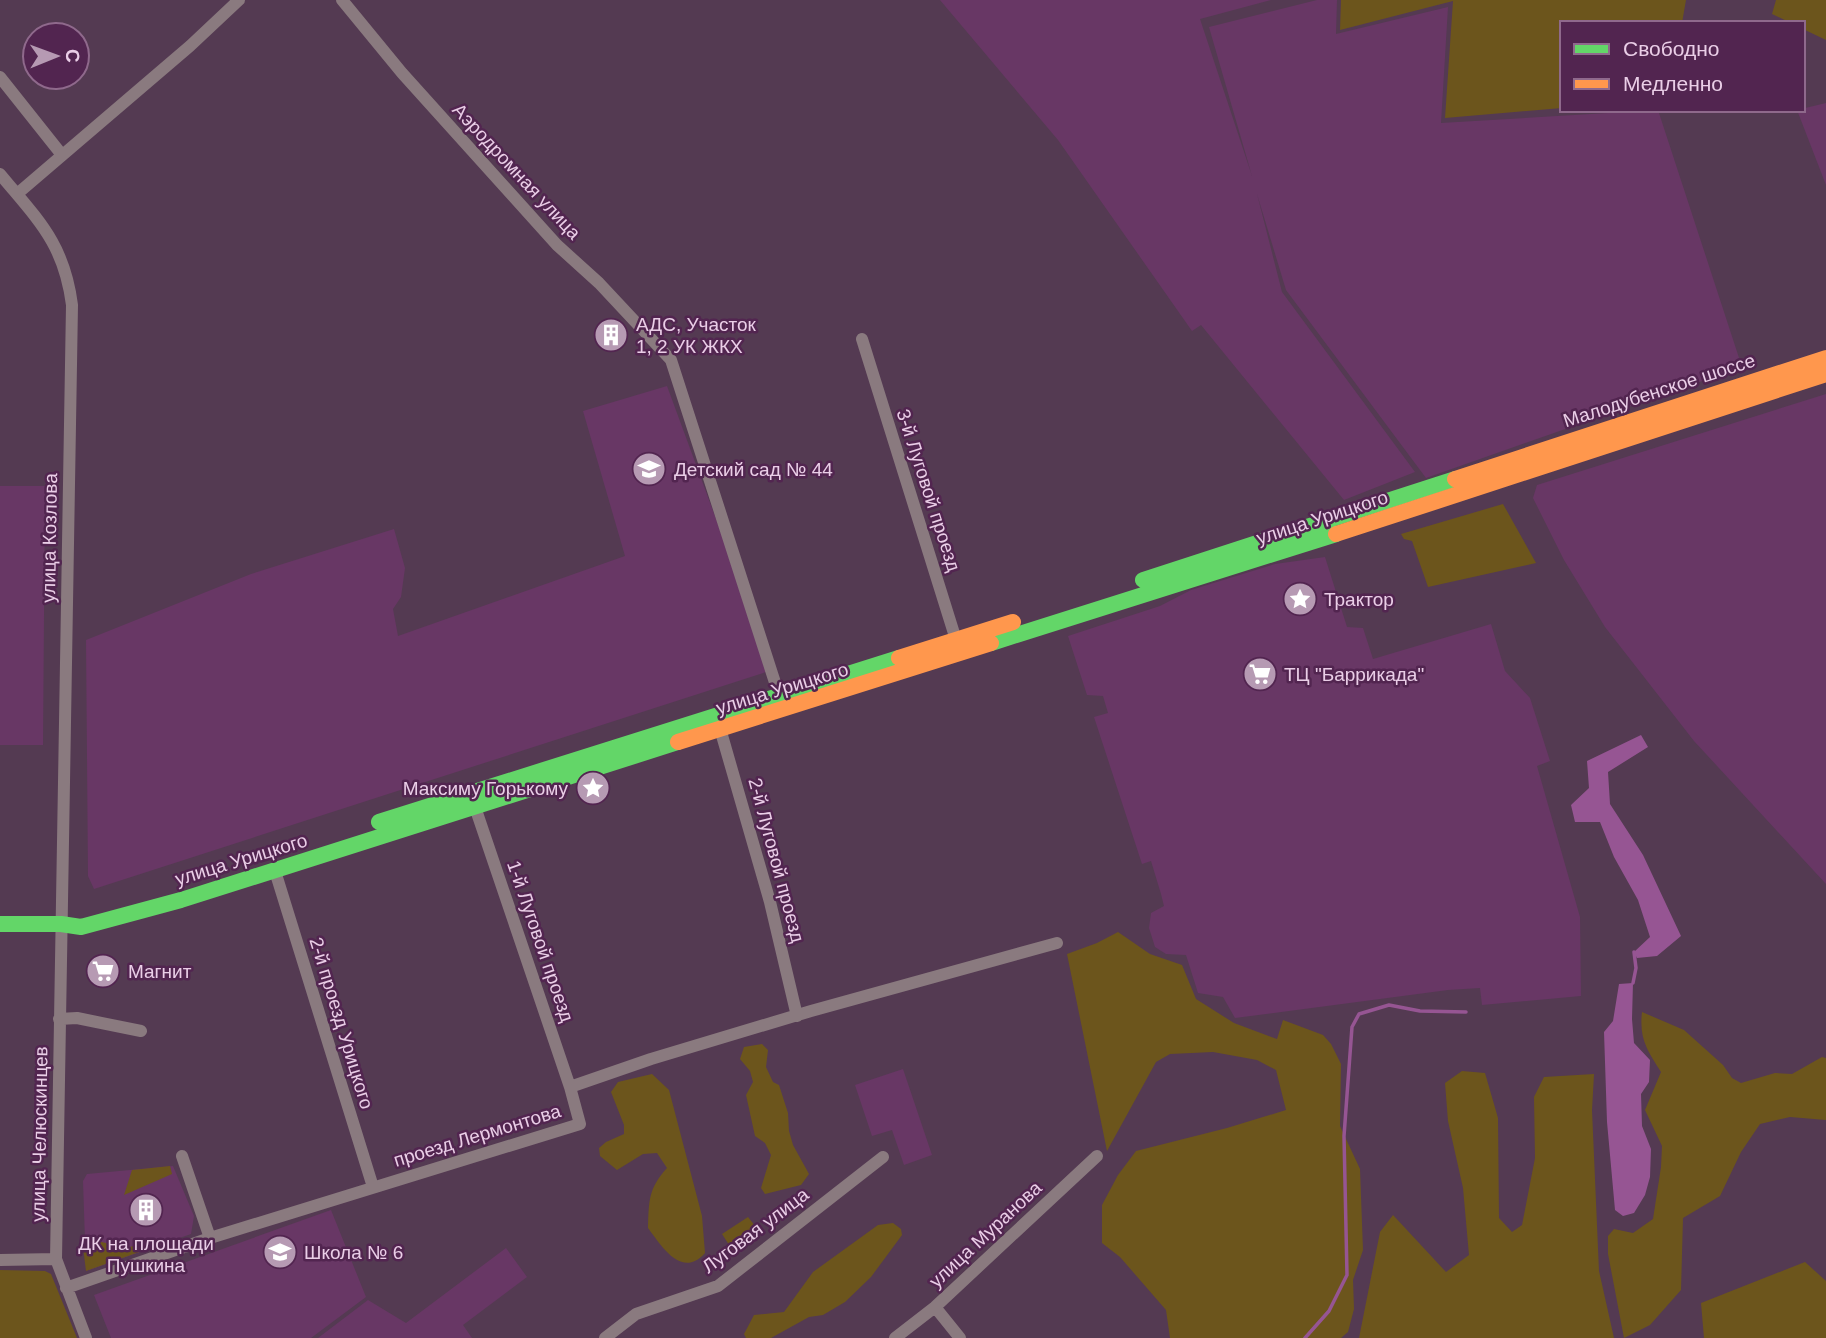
<svg xmlns="http://www.w3.org/2000/svg" width="1826" height="1338" viewBox="0 0 1826 1338" font-family="Arial,sans-serif">
<style>
.built{fill:#683765}
.green{fill:#6c551c}
.water{fill:#965593}
.lines{fill:none;stroke-linecap:round;stroke-linejoin:round}
.stream{stroke:#965593;stroke-width:3.5}
.street{stroke:#8a7a7f;stroke-width:12}
.fast{stroke:#63d668;stroke-width:16}
.slow{stroke:#ff974d;stroke-width:16}
.labels{text-anchor:middle;stroke-width:5;stroke-linejoin:round;paint-order:stroke}
.street-label{font-size:19px;fill:#eacee7;stroke:#522550}
.poi-label{font-size:19px;fill:#eacee7;stroke:#522550;text-anchor:start}
</style>
<rect width="100%" height="100%" fill="#543a52"/>
<path class="built" d="M 940,0 L 1271,0 L 1200,19 L 1252,176 L 1209,27 L 1317,0 L 1337,0 L 1336,34 L 1448,7 L 1441,123 L 1658,110 L 1742,367 L 1426,478 L 1286,290 L 1257,194 L 1282,292 L 1415,472 L 1344,500 L 1201,325 L 1192,331 L 1058,140 Z
M 1826,103 L 1826,185 L 1797,110 Z
M 667,386 L 719,527 L 766,672 L 94,889 L 88,876 L 86,640 L 251,574 L 394,529 L 405,568 L 401,597 L 393,609 L 398,636 L 625,556 L 583,411 Z
M 1826,394 L 1826,884 L 1694,741 L 1605,627 L 1564,560 L 1533,498 L 1537,485 Z
M 0,486 L 45,486 L 43,745 L 0,745 Z
M 1325,557 L 1347,627 L 1363,628 L 1373,659 L 1491,624 L 1505,671 L 1530,698 L 1550,761 L 1537,766 L 1580,917 L 1581,996 L 1482,1005 L 1480,988 L 1448,990 L 1235,1018 L 1223,997 L 1198,993 L 1186,955 L 1166,954 L 1155,947 L 1149,928 L 1151,913 L 1164,906 L 1161,894 L 1151,861 L 1142,864 L 1094,717 L 1108,713 L 1103,696 L 1087,695 L 1068,636 L 1160,606 L 1191,590 L 1275,564 Z
M 903,1069 L 932,1155 L 904,1165 L 892,1130 L 872,1136 L 855,1085 Z
M 173,1166 L 194,1216 L 191,1234 L 86,1271 L 83,1181 L 87,1174 Z
M 331,1210 L 366,1297 L 311,1338 L 111,1338 L 94,1295 Z
M 506,1248 L 527,1277 L 463,1325 L 472,1338 L 318,1338 L 368,1300 L 406,1323 Z"/>
<path class="green" d="M 1341,0 L 1686,0 L 1682,23 L 1562,23 L 1562,108 L 1445,118 L 1453,1 L 1340,30 Z
M 1776,0 L 1826,0 L 1826,40 L 1803,29 L 1803,23 L 1791,23 L 1772,14 Z
M 1503,504 L 1536,563 L 1428,587 L 1412,541 L 1404,539 L 1401,534 Z
M 1118,932 L 1150,954 L 1182,965 L 1196,999 L 1234,1023 L 1277,1039 L 1283,1020 L 1323,1035 L 1331,1044 L 1341,1064 L 1340,1126 L 1360,1169 L 1363,1250 L 1353,1280 L 1354,1309 L 1348,1332 L 1341,1338 L 1170,1338 L 1166,1310 L 1120,1257 L 1102,1243 L 1102,1205 L 1118,1175 L 1136,1151 L 1227,1128 L 1286,1110 L 1276,1070 L 1257,1060 L 1213,1052 L 1170,1054 L 1156,1062 L 1107,1151 L 1067,954 L 1097,943 Z
M 1642,1012 L 1684,1030 L 1723,1065 L 1732,1078 L 1741,1083 L 1775,1073 L 1792,1074 L 1822,1057 L 1826,1058 L 1826,1120 L 1790,1117 L 1760,1124 L 1741,1152 L 1720,1196 L 1683,1218 L 1681,1290 L 1650,1325 L 1624,1338 L 1608,1254 L 1608,1236 L 1614,1229 L 1633,1233 L 1653,1219 L 1661,1167 L 1662,1146 L 1645,1110 L 1661,1072 C 1647,1050 1639,1039 1642,1012 Z
M 762,1044 L 768,1050 L 766,1067 L 773,1082 L 779,1085 L 788,1113 L 789,1131 L 793,1145 L 809,1174 L 801,1185 L 765,1194 L 761,1188 L 771,1155 L 765,1143 L 755,1136 L 746,1095 L 753,1082 L 750,1071 L 740,1059 L 744,1047 Z
M 1462,1071 L 1485,1073 L 1498,1118 L 1499,1218 L 1512,1232 L 1522,1225 L 1535,1158 L 1534,1097 L 1544,1077 L 1594,1074 L 1592,1110 L 1599,1271 L 1614,1338 L 1359,1338 L 1380,1232 L 1393,1215 L 1446,1272 L 1469,1255 L 1463,1188 L 1448,1121 L 1445,1083 Z
M 652,1074 L 669,1090 L 702,1216 L 705,1253 C 682,1279 662,1247 648,1228 C 649,1201 648,1189 667,1168 L 657,1153 L 643,1154 L 617,1170 L 600,1156 L 599,1148 L 606,1142 L 624,1134 L 624,1125 L 611,1092 L 618,1082 Z
M 170,1166 L 172,1174 L 124,1195 L 132,1170 Z
M 748,1217 L 759,1231 L 733,1251 L 722,1234 Z
M 893,1223 L 901,1229 L 902,1235 L 871,1277 L 845,1302 L 823,1315 L 809,1317 L 771,1338 L 746,1338 L 744,1334 L 754,1315 L 784,1312 L 813,1272 L 878,1225 Z
M 97,1241 L 106,1243 L 118,1251 L 142,1243 L 142,1251 L 86,1271 L 83,1247 Z
M 1805,1262 L 1826,1281 L 1826,1338 L 1704,1338 L 1701,1303 Z
M 0,1270 L 45,1271 L 51,1274 L 77,1338 L 0,1338 Z"/>
<path class="water" d="M 1641,735 L 1648,747 L 1608,772 L 1610,804 L 1643,855 L 1681,936 L 1657,956 L 1637,958 L 1634,952 L 1650,937 L 1638,900 L 1614,857 L 1600,822 L 1575,822 L 1571,805 L 1589,788 L 1587,761 Z
M 1633,983 L 1632,1019 L 1634,1043 L 1650,1060 L 1649,1082 L 1641,1094 L 1642,1126 L 1651,1149 L 1650,1177 L 1645,1195 L 1634,1213 L 1623,1216 L 1615,1210 L 1607,1122 L 1604,1032 L 1613,1021 L 1619,984 Z"/>
<g class="lines">
<path class="stream" d="M 1633,983 L 1636,968 L 1634,952
M 1305,1338 L 1329,1311 L 1347,1275 L 1344,1136 L 1352,1027 L 1359,1014 L 1389,1005 L 1420,1011 L 1466,1012"/>
<path class="street" d="M 342,0 L 402,73 L 557,245 L 599,283 L 671,360 L 779,695
M 0,77 L 62,155
M 0,174 C 38,220 64,243 72,305 L 56,1259 L 86,1338
M 17,194 L 190,46 L 239,0
M 862,339 L 957,643
M 719,725 L 770,902 L 797,1016
M 275,871 L 373,1187
M 59,1019 L 77,1018 L 141,1031
M 570,1087 L 651,1059 L 811,1011 L 1057,943
M 182,1156 L 210,1238
M 0,1260 L 56,1259
M 66,1288 L 210,1238 L 580,1124 L 570,1087 L 475,807
M 935,1307 L 960,1338
M 605,1338 L 636,1314 L 718,1286 L 883,1157
M 895,1338 L 935,1307 L 1097,1156"/>
<path class="fast" d="M 1143,580 L 1455,479
M 991,643 L 1336,534
M 379,822 L 899,658
M 0,924 L 61,924 L 81,927 L 181,900 L 678,742"/>
<path class="slow" d="M 1455,479 L 1826,358
M 1336,534 L 1826,374
M 899,658 L 1013,622
M 678,742 L 991,643"/>
</g>
<defs>
<symbol id="building-disc" viewBox="-11 -11 22 22"><circle r="9.5" fill="#b69ab3" stroke="#522550"/><path d="M-4-6H4V6H1V3H-1V6H-4ZM-2.5-4.3h1.7v1.8h-1.7ZM.8-4.3h1.7v1.8H.8ZM-2.5-1h1.7V.8h-1.7ZM.8-1h1.7V.8H.8Z" fill="#fff"/></symbol>
<symbol id="school-disc" viewBox="-11 -11 22 22"><circle r="9.5" fill="#b69ab3" stroke="#522550"/><path d="M0-5L7-2L0 1L-7-2ZM-4 1L0 2.5L4 1V4Q0 6-4 4Z" fill="#fff"/></symbol>
<symbol id="sight-disc" viewBox="-11 -11 22 22"><circle r="9.5" fill="#b69ab3" stroke="#522550"/><path d="M0-6L1.8-2.2L6-1.7L2.9 1.2L3.7 5.4L0 3.3L-3.7 5.4L-2.9 1.2L-6-1.7L-1.8-2.2Z" fill="#fff"/></symbol>
<symbol id="supermarket-disc" viewBox="-11 -11 22 22"><circle r="9.5" fill="#b69ab3" stroke="#522550"/><path d="M-6-5.5h2.5l.6 2H6L4.5 2H-2.5L-4.4-4H-6ZM-1.5 3.2a1.3 1.3 0 1 0 .1 0ZM3 3.2a1.3 1.3 0 1 0 .1 0Z" fill="#fff"/></symbol>
</defs>
<g fill-rule="evenodd">
<use href="#building-disc" x="592" y="316" width="38" height="38"/>
<use href="#school-disc" x="630" y="450" width="38" height="38"/>
<use href="#sight-disc" x="1281" y="580" width="38" height="38"/>
<use href="#supermarket-disc" x="1241" y="655" width="38" height="38"/>
<use href="#sight-disc" x="574" y="769" width="38" height="38"/>
<use href="#supermarket-disc" x="84" y="952" width="38" height="38"/>
<use href="#building-disc" x="127" y="1191" width="38" height="38"/>
<use href="#school-disc" x="261" y="1233" width="38" height="38"/>
</g>
<g class="labels">
<g class="street-label">
<text transform="translate(517 171) rotate(47)" y="7">Аэродромная улица</text>
<text transform="translate(1659 390) rotate(-18)" y="7">Малодубенское шоссе</text>
<text transform="translate(929 490) rotate(72)" y="7">3-й Луговой проезд</text>
<text transform="translate(1322 517) rotate(-18)" y="7">улица Урицкого</text>
<text transform="translate(49 538) rotate(-89)" y="7">улица Козлова</text>
<text transform="translate(782 688) rotate(-17)" y="7">улица Урицкого</text>
<text transform="translate(241 859) rotate(-17)" y="7">улица Урицкого</text>
<text transform="translate(777 860) rotate(75)" y="7">2-й Луговой проезд</text>
<text transform="translate(541 941) rotate(71)" y="7">1-й Луговой проезд</text>
<text transform="translate(342 1023) rotate(73)" y="7">2-й проезд Урицкого</text>
<text transform="translate(39 1134) rotate(-89)" y="7">улица Челюскинцев</text>
<text transform="translate(477 1135) rotate(-17)" y="7">проезд Лермонтова</text>
<text transform="translate(755 1230) rotate(-37)" y="7">Луговая улица</text>
<text transform="translate(985 1234) rotate(-43)" y="7">улица Муранова</text>
</g>
<g class="poi-label">
<text x="636" y="331">АДС, Участок<tspan x="636" dy="22">1, 2 УК ЖКХ</tspan></text>
<text x="674" y="476">Детский сад № 44</text>
<text x="1324" y="606">Трактор</text>
<text x="1284" y="681">ТЦ "Баррикада"</text>
<text x="568" y="795" text-anchor="end">Максиму Горькому</text>
<text x="128" y="978">Магнит</text>
<text x="146" y="1250" text-anchor="middle">ДК на площади<tspan x="146" dy="22">Пушкина</tspan></text>
<text x="304" y="1259">Школа № 6</text>
</g>
</g>
<rect x="1560" y="21" width="245" height="91" fill="#522550" stroke="#8f698c" stroke-width="2"/>
<rect x="1574" y="44" width="35" height="10" fill="#63d668" stroke="#8f698c" stroke-width="2"/>
<text x="1623" y="56" font-size="21" fill="#eacee7">Свободно</text>
<rect x="1574" y="79" width="35" height="10" fill="#ff974d" stroke="#8f698c" stroke-width="2"/>
<text x="1623" y="91" font-size="21" fill="#eacee7">Медленно</text>
<g transform="translate(56 56) rotate(89)"><circle r="33" fill="#522550" stroke="#8f698c" stroke-width="2"/>
<path d="M0-5L12 26L0 18L-12 26Z" fill="#b69ab3"/>
<text y="-10" font-size="19" font-weight="bold" text-anchor="middle" fill="#eacee7">С</text>
</g>
</svg>
